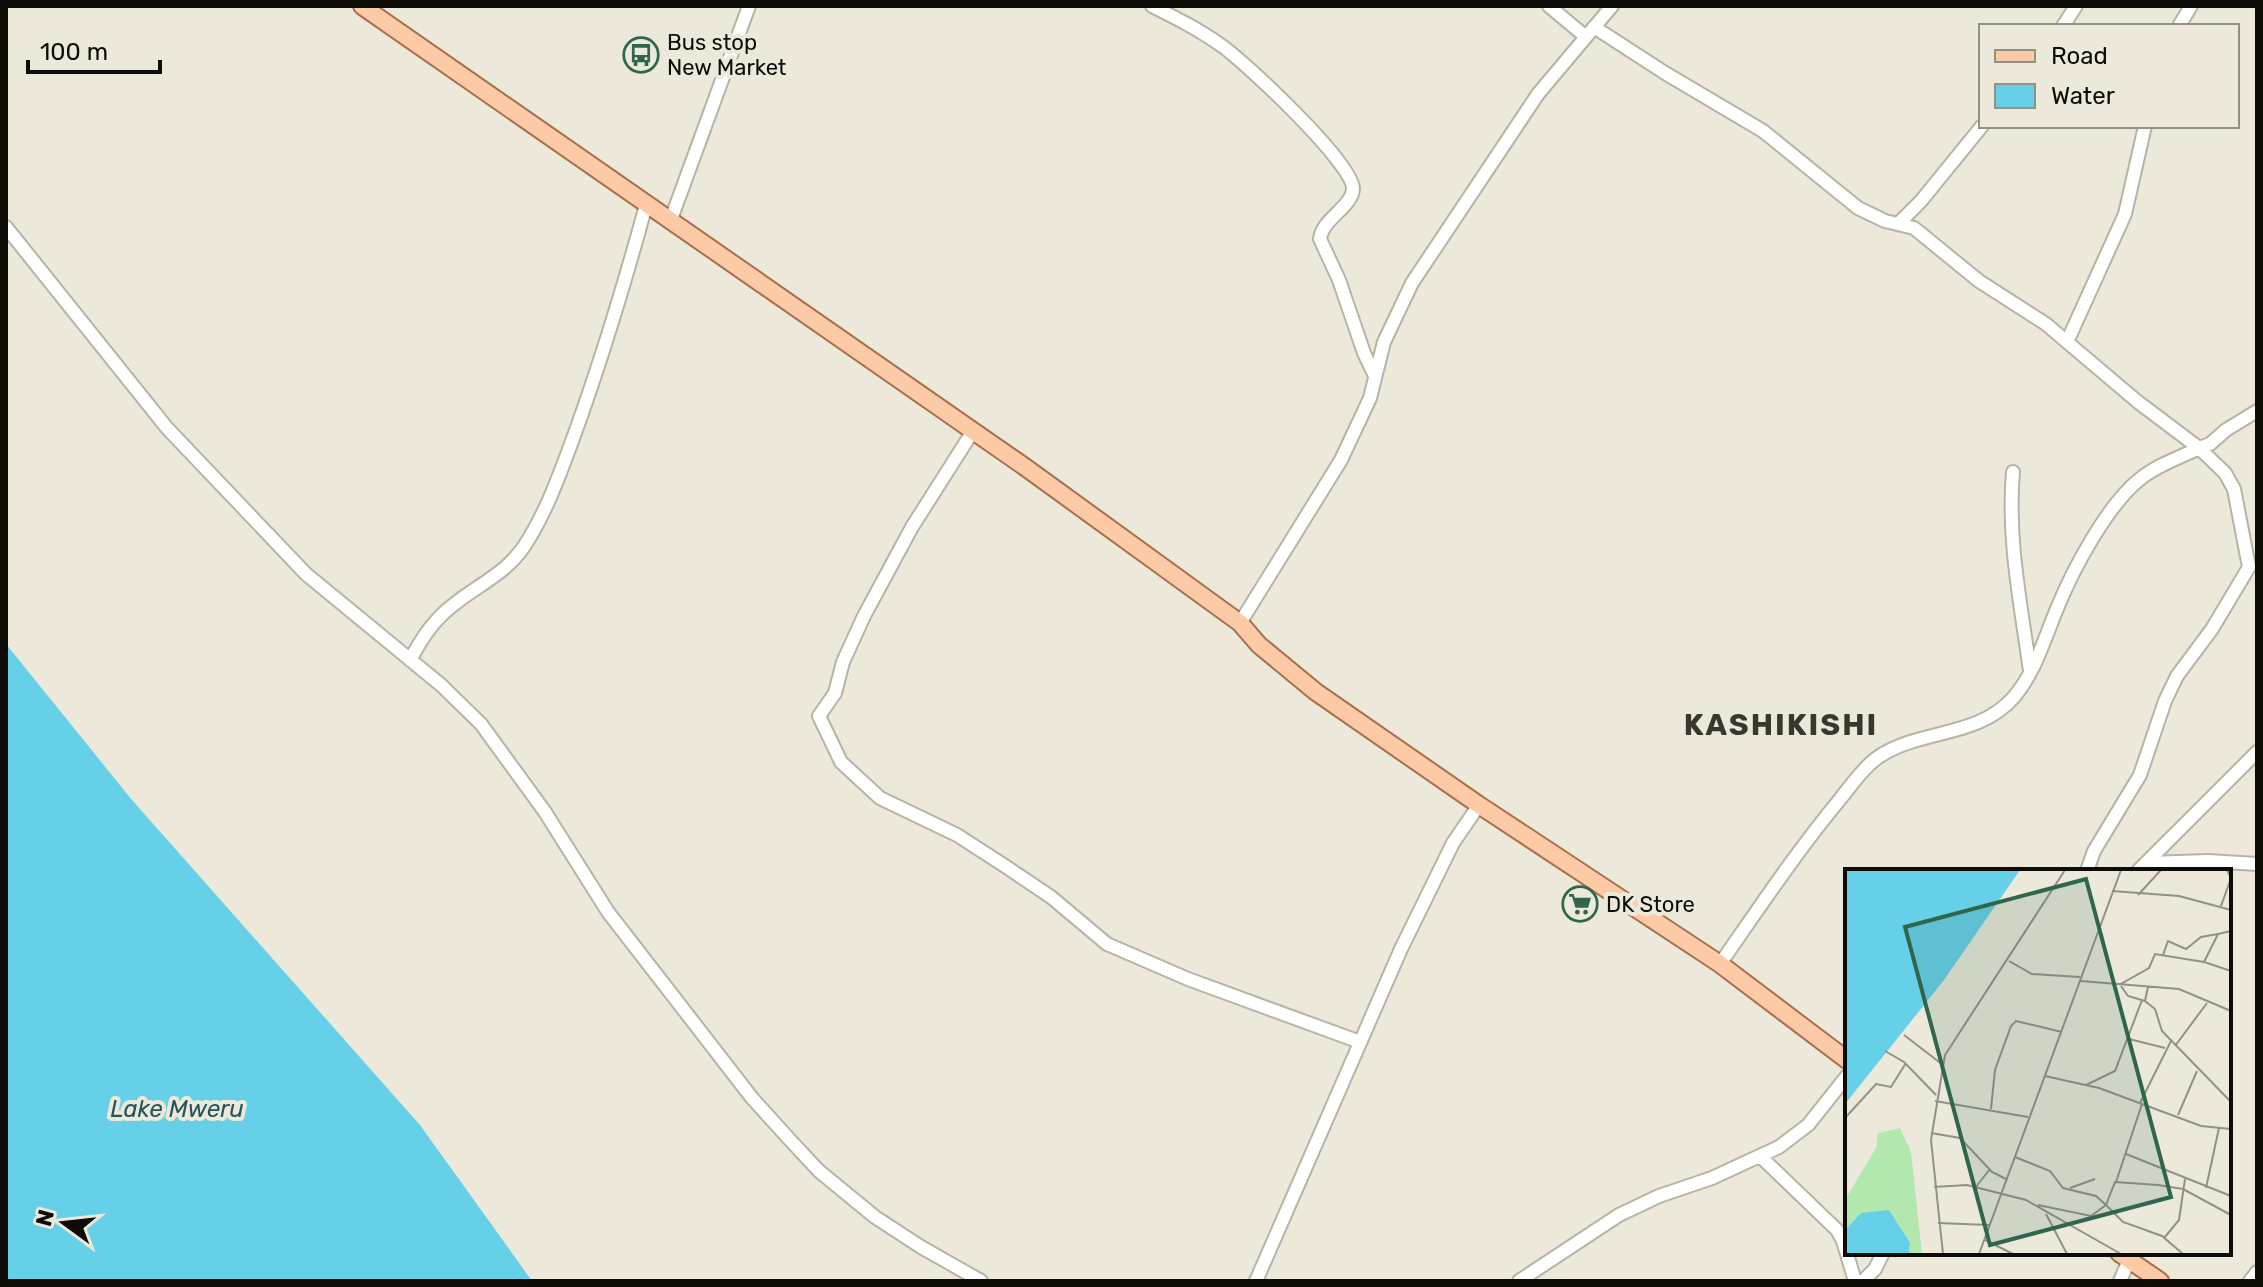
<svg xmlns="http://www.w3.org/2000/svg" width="2263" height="1287" viewBox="0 0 2263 1287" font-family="Rubik,sans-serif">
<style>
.water{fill:#67d0e9}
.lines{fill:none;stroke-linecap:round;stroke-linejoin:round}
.minor-casing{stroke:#b6b4a6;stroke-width:16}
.major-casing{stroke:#a77049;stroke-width:20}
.minor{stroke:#fff;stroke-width:12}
.major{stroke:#fccaa7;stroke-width:16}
.labels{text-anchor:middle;stroke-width:8;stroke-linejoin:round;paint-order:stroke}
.poi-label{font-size:22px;fill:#0d0c07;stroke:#ece9db;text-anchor:start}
.water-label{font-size:24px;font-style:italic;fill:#25535e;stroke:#ece9db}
.district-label{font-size:30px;font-weight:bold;letter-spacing:2px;fill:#3a382d;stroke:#ece9db}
.inset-road{fill:none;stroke:#939186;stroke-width:2}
.view{fill:#30664c;fill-opacity:0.15;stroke:#30664c;stroke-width:4}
.inset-edge{fill:none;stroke:#0d0c07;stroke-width:4}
</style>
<rect width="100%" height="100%" fill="#ece9db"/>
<path class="water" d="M 6,644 L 132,800 L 420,1125 L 532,1281 L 6,1281 Z"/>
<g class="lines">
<defs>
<path id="minor" d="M 1152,6 C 1176,18 1200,30 1222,46 C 1246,63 1354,164 1353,189 C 1352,207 1322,219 1320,239 L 1339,280 L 1364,353 L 1375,376
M 1549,6 L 1586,37
M 2063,26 L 2076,6
M 2179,26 L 2191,6
M 1594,27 L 1665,73 L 1763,131 L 1858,208 L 1885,221 L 1914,228 L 1979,281 L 2046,324 L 2067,342
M 670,222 L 749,6
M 1899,223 L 1921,201 L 1982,126
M 6,227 L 167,428 L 306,574 L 441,685 L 481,724 L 545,812 L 608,912 L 752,1098 L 790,1140 L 819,1171 L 875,1217 L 921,1247 L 981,1281
M 973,431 L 912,527 L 864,616 L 843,662 L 835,693 L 819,716 L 841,762 L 880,798 L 957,835 L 1005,866 L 1051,897 L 1107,944 L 1188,979 L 1360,1042
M 2013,472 C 2007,539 2021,605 2030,671
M 1240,623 L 1341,460 L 1370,398 L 1384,342 L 1412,283 L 1538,94 L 1612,6
M 410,660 C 420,642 430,625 446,611 C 472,587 505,576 525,545 C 547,511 561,471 575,433 C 602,358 625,282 646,205
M 2148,863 L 2208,861 L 2257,864
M 2087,871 L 2094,851 L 2140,775 L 2165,701 L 2177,676 L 2212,629 L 2249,567 L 2234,489 L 2225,473 L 2199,448 L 2210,444 L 2226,430 L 2257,411
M 2138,871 L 2257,752
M 1720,964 C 1759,908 1797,851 1841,798 C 1853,783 1866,764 1883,754 C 1925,729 1979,737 2014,697 C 2035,672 2044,640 2056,611 C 2072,571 2107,505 2140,479 C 2157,465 2179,458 2199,448 L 2138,402 L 2067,342 L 2125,214 L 2145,126
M 1760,1156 L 1837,1230 L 1843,1241 L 1855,1281
M 1256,1281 L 1401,949 L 1453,843 L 1479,805
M 1519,1281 L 1619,1215 L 1659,1196 L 1712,1178 L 1779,1147 L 1808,1125 L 1847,1076
M 1863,1281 L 1875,1269 L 1883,1253
M 2120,1281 L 2129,1260
M 2250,1281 L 2257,1272"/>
<path id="major" d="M 362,6 L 1025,467 L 1240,623 L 1259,645 L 1316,692 L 1479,805 L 1720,964 L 1847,1060
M 2119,1253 L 2160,1281"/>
</defs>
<use href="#minor" class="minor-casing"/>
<use href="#major" class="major-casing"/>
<use href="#minor" class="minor"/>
<use href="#major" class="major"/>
</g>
<defs>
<symbol id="bus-ring" viewBox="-11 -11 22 22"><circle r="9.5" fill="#ece9db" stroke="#30664c" stroke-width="1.5"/><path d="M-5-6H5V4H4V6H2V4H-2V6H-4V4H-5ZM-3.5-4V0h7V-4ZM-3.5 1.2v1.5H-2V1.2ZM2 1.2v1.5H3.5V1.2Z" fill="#30664c"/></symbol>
<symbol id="supermarket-ring" viewBox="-11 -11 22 22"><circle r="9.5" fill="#ece9db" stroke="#30664c" stroke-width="1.5"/><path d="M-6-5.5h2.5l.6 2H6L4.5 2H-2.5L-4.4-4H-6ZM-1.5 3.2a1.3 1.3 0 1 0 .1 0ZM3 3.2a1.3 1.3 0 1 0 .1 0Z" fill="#30664c"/></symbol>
</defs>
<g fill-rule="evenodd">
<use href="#bus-ring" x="621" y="35" width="40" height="40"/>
<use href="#supermarket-ring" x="1560" y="884" width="40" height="40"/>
</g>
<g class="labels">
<g class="poi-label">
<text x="667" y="50">Bus stop<tspan x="667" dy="25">New Market</tspan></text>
<text x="1606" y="912">DK Store</text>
</g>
<g class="water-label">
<text x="177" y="1117">Lake Mweru</text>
</g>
<g class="district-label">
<text x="1781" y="735">KASHIKISHI</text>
</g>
</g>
<g transform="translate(1845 869)">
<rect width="386" height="386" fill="#ece9db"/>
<path d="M 55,259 L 66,283 L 77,385 L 64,385 L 65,374 L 16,344 L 0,361 L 0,331 L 31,279 L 33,264 Z" fill="#b2e7ad"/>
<path d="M 0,1 L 175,1 L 99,111 L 0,235 ZM 44,341 L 65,374 L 64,385 L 0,385 L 0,361 L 16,344 Z" fill="#67d0e9"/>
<path class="inset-road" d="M 267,22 L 334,27 L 386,41M 293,26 L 316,1M 376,37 L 386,9 L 382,1M 386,52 L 386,62 L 373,65 L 359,93 L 386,102M 318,86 L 323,72 L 341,80 L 356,68 L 373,65M 164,92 L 187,105 L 235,108M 236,112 L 334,120 L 386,142M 274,116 L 304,99 L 310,85 L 359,93M 276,117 L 283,127 L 300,132M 303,118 L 300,132 L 310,140 L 317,162 L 386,233M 59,166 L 98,196M 284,170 L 320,179M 330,177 L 362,134M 40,182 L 59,193 L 91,226M 200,207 L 254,219 L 356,257 L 386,260M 241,216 L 270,202 L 297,131M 90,232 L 183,248M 295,234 L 326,172M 146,240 L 150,201 L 166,157 L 171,152 L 217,163M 333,246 L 352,202M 0,249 L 31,215 L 46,218 L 61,194M 86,264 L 115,269 L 147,303 L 161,310M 281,285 L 386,327M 170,288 L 205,302 L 218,319 L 251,327 L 261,336 L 270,313 L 313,316 L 338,320 L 386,346M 271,313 L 297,235M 89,318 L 122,316 L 181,331 L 276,385M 130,319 L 145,300M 225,319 L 250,310M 361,319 L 374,259M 193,336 L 246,347 L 261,336 L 278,353 L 317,367 L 338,385M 201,345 L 222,385M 93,354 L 144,356M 319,369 L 334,351 L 340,310M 140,371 L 168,385M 98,385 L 86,271 L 100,186 L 220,1M 134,385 L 276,1"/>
<path class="view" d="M 241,10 L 326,328 L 145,376 L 60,58 Z"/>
<rect width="386" height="386" class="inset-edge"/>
</g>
<rect width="2263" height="1287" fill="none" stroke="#0d0c07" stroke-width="16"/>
<rect x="1979" y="24" width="260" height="104" fill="#ece9db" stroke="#939186" stroke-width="2"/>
<rect x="1995" y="50" width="40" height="12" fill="#fccaa7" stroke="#939186" stroke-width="2"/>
<text x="2051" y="64" font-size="24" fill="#0d0c07">Road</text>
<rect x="1995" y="84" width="40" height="24" fill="#67d0e9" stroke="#939186" stroke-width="2"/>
<text x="2051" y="104" font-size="24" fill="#0d0c07">Water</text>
<g transform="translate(64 1223) rotate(285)" stroke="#ece9db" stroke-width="6" paint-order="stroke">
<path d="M0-6L14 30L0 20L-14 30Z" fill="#0d0c07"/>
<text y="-12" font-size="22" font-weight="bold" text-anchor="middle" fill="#0d0c07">N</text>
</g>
<path d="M28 60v12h132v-12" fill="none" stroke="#0d0c07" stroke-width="4"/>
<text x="40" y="60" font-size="24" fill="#0d0c07" stroke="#ece9db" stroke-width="6" paint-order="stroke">100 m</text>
</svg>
